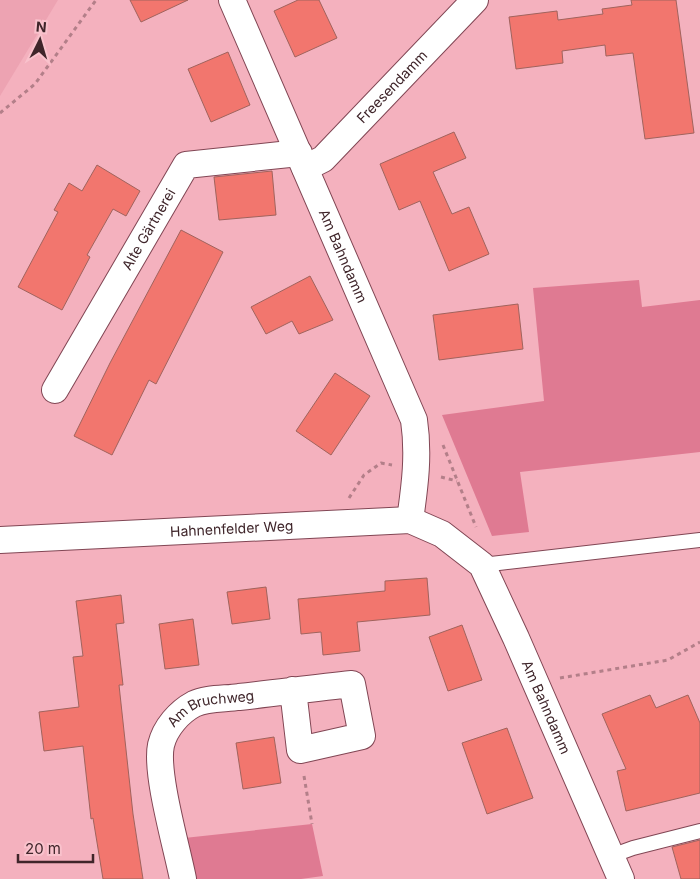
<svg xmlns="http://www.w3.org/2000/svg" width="700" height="879" viewBox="0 0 700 879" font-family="Inter,sans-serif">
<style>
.built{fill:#eda3b2}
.green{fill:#df7a92}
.building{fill:#f2766e;stroke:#a0635d}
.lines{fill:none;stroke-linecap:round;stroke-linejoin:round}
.lane-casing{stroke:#814654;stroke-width:16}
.street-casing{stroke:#814654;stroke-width:28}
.path{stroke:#b37f89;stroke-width:3;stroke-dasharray:4 4;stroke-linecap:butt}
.lane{stroke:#fff;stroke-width:14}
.street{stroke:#fff;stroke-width:26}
.labels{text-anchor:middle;stroke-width:4;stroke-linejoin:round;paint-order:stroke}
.street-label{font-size:14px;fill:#3f252a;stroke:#f9c2cc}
</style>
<rect width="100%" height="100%" fill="#f4b1be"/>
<path class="built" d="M 0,0 L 58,0 L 0,96 Z"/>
<path class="green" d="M 639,280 L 642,307 L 700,300 L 700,452 L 520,472 L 529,532 L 492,536 L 442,415 L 544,401 L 533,288 Z
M 312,824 L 323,876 L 301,879 L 183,879 L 175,839 Z"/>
<path class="building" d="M 130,0 L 188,0 L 141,22 Z
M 298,0 L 319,0 L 337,38 L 295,57 L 274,11 Z
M 631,0 L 676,0 L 694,133 L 645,139 L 633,53 L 606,56 L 605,45 L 562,51 L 563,63 L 516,69 L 509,17 L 557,11 L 558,20 L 603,14 L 602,9 L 632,5 Z
M 228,52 L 250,105 L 211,122 L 188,69 Z
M 454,132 L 466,158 L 433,172 L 452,214 L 469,207 L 489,254 L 449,271 L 420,201 L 399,210 L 380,164 Z
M 97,165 L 140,191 L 126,216 L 113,209 L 87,255 L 90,257 L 62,310 L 18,287 L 58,212 L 54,210 L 69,183 L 82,191 Z
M 272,171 L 276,215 L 219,220 L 214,177 Z
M 181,230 L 223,252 L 156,384 L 149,380 L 112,455 L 74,436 L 110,363 Z
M 310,276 L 333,320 L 299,334 L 292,321 L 266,334 L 251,307 Z
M 518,304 L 523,349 L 439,360 L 433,315 Z
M 335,373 L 370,396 L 331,455 L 296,431 Z
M 427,578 L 430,615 L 357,622 L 360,651 L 323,655 L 321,632 L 301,634 L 298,599 L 385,591 L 385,581 Z
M 266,587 L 270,619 L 232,624 L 227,592 Z
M 121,595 L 124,623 L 116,624 L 123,685 L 119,685 L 133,814 L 143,879 L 103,879 L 93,818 L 91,819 L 83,746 L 44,751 L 39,712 L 79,707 L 73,657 L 83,656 L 76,601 Z
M 193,619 L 199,665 L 165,669 L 159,624 Z
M 462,625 L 482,680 L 448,691 L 429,637 Z
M 650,695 L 656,708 L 688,695 L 700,723 L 700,793 L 626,811 L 617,771 L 626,769 L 602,714 Z
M 507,728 L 533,798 L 487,814 L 462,743 Z
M 274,737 L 281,783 L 243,789 L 236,743 Z
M 700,840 L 700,879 L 681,879 L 672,847 Z"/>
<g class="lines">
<defs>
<path id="lane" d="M 482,565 L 700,540
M 611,856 L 633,848 L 700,831"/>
<g id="street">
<path id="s1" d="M 232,0 L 414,420 C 419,454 415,485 410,520"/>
<path id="s2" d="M 305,168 L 323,159 L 475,0"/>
<path id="s3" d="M 55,390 L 186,165 L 299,153"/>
<path id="s4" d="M 0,540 L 410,520 L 442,534 L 482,565 L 516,638 L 621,879"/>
<path id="s5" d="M 183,879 C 177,848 155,773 161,745 C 165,728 179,712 194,704 C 206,698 225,699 239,697 C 276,693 314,688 352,684 L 362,736 L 300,750 L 293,690"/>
</g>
</defs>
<use href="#lane" class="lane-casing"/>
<use href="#street" class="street-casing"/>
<path class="path" d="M 0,113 L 35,84 L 96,0
M 443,445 L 476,527
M 441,477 L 457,481
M 349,498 L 364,475 L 381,463 L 392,465
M 560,678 L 668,660 L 700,642
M 304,776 L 312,824"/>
<use href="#lane" class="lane"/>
<use href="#street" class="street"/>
</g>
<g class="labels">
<g class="street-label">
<text dy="5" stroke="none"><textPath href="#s2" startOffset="120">Freesendamm</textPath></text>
<text dy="5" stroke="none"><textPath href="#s3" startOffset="186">Alte Gärtnerei</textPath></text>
<text dy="5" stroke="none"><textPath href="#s1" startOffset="279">Am Bahndamm</textPath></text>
<text dy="5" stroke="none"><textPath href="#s4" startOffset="232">Hahnenfelder Weg</textPath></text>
<text dy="5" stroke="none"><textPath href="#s4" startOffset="652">Am Bahndamm</textPath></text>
<text dy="5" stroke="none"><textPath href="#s5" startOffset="205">Am Bruchweg</textPath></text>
</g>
</g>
<g transform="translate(40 40) rotate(5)" stroke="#f9c2cc" stroke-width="4" paint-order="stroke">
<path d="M0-4L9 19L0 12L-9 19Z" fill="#3f252a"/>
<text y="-8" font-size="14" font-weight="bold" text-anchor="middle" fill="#3f252a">N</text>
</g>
<path d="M18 854v8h75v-8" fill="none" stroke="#3f252a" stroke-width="2.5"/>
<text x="25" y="854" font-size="15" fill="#3f252a" stroke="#f9c2cc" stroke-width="4" paint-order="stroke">20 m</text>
</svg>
